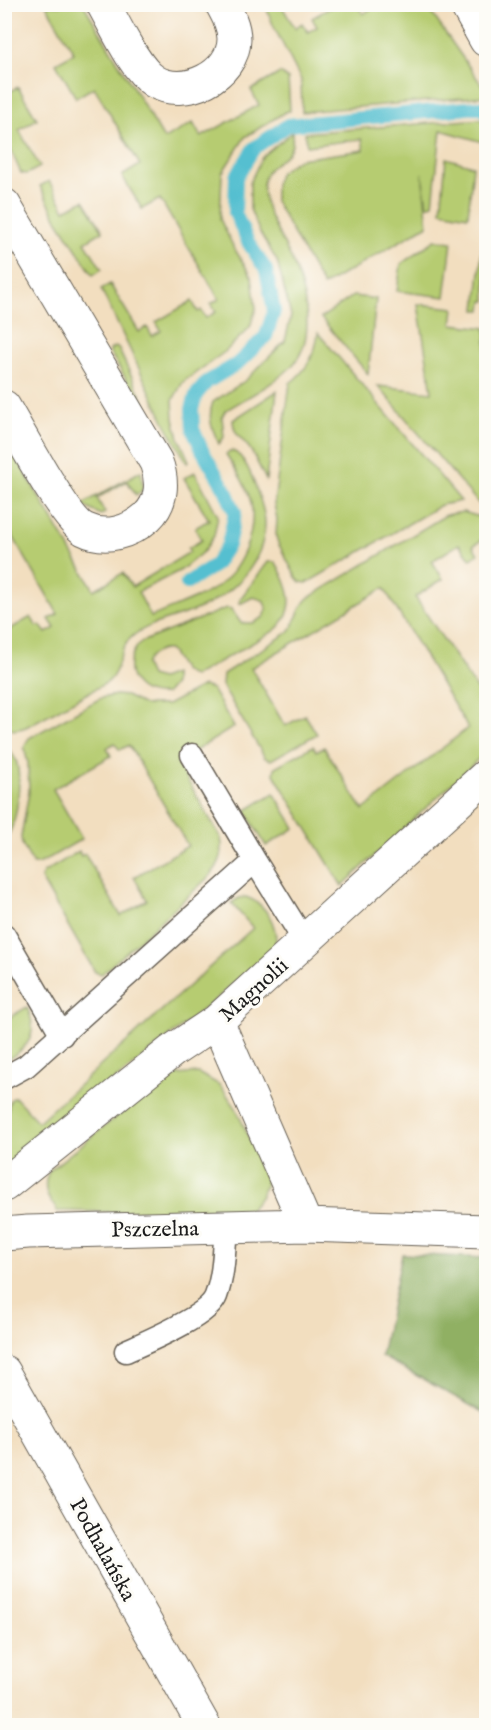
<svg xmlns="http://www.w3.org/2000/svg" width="491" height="1730" viewBox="0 0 491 1730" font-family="'IM FELL English',serif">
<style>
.green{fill:#b6cc71;stroke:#697446;stroke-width:1.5}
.forest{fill:#90b063;stroke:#566640;stroke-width:1.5}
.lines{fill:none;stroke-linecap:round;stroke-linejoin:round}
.stream{stroke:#54bfd0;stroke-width:14}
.lane-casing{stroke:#676055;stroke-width:25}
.street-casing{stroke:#676055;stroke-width:35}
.lane{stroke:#fff;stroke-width:22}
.street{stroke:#fff;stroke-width:33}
.labels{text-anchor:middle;stroke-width:6;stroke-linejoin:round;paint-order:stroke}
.street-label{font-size:22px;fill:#1c1c1c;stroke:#fdfcf7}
</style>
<rect width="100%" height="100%" fill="#fdfcf7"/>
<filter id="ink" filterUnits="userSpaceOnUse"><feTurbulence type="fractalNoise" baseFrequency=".0167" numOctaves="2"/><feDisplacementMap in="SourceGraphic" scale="12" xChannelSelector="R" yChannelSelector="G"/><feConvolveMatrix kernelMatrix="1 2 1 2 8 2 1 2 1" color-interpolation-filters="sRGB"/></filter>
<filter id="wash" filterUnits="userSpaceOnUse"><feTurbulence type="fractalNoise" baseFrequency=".008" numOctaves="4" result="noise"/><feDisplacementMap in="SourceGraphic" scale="24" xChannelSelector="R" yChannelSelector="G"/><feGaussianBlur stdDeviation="1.35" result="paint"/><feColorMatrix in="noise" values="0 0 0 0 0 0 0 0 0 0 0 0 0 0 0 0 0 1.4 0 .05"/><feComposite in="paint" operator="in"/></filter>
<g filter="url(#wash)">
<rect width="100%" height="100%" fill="#f2debf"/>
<path class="green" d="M 46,5 L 84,5 L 164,139 L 193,123 L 201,137 L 259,105 L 251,90 L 280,73 L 288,79 L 290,111 L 285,112 L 245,137 L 222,173 L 220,219 L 234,248 L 252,277 L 256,309 L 250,327 L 226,351 L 183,382 L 173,400 L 174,419 L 179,438 L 189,461 L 187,463 L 166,425 L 101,289 L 110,284 L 139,332 L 147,327 L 152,336 L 161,331 L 156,322 L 192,301 L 198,312 L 201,310 L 206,318 L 216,312 L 211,304 L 219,299 L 160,199 L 142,209 L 122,176 L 140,165 L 94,87 L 76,98 L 56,63 L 74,53 Z
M 265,5 L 281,5 L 295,28 L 302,23 L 308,32 L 317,27 L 312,18 L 335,5 L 352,5 L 354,8 L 358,6 L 363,14 L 372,8 L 370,5 L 426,5 L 486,91 L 486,96 L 302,112 L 301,80 L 274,27 Z
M 18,87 L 37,119 L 19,130 L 40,167 L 27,174 L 21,173 L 5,137 L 5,94 Z
M 481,119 L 486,129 L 486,164 L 483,142 L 441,130 L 433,204 L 427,206 L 422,173 L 428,225 L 323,286 L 275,201 L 275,184 L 280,172 L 299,159 L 364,150 L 362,139 L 307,146 L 305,133 Z
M 292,132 C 292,136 293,141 292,145 C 287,163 262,162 263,189 C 265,211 278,232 288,252 C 304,285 320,339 290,368 C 271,386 247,397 225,411 L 222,417 L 224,437 L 219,444 C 212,429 207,418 213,402 L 246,380 L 285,341 L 291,316 L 277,261 L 260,233 L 250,209 L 250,182 L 262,157 Z
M 446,158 L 473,166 L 468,216 L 441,211 Z
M 49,181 L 65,210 L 84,200 L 103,231 L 85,242 L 102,269 L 93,275 L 58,221 L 40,186 Z
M 485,223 L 486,301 L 483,301 L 482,310 L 476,310 Z
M 435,240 L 452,242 L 445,297 L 397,291 L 401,264 Z
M 353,296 L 376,299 L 368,374 L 321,318 Z
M 418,304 L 454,308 L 452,324 L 486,328 L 486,508 L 479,504 L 378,386 L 432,392 Z
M 318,333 L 461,501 L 441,505 L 307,583 L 300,582 L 296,577 L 278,543 L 276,536 L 277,519 L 274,504 L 290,383 C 306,371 316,353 318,333 Z
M 114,347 L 118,348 L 159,434 L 109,351 Z
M 277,391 L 266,480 C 261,470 256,459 250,449 C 242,437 234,437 233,420 Z
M 4,437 L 94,590 L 123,573 L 132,587 L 190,552 L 188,548 L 202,540 L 195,528 L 209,520 L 184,478 L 195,472 L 218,516 L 214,536 L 204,551 L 181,570 L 138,592 L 151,617 C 172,607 196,600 215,588 C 240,572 257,533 251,503 C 247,485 235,469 226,454 L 232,451 C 244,454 252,476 256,488 C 260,499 265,511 265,523 C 264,566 231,596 193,611 C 175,618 150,623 134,635 C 117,648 122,669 108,682 L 26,727 C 17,730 11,732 5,725 L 5,632 L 31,617 L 37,627 L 40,625 L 46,633 L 55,628 L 49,619 L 58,614 L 5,523 Z
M 141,471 L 143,487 L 141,492 L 136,495 L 127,481 L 97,498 L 105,513 L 101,515 L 81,505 Z
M 463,512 L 480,517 L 486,522 L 486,537 L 473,546 L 478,554 L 471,559 L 459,544 L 432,561 L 443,579 L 415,597 L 486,703 L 486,752 L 342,886 L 274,774 L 275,767 L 313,746 L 316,751 L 324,747 L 363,810 L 468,728 L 384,588 L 251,668 L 285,726 L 305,715 L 317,734 L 271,760 L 265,758 L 225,691 L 222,685 L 223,674 L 289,632 C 296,622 299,606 308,598 L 446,515 Z
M 268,562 L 275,562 L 278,566 C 291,591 298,610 274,631 L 194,676 C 179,673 179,660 169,650 C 159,648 148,656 145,665 L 150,676 L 161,679 L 174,674 L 174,684 L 166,694 C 132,698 118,666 141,642 L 227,608 L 231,609 L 241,623 L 253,623 L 264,617 L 267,609 L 263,600 L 253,597 L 240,604 L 240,599 Z
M 203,686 L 212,689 L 234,727 L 177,762 L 221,838 C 224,854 220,864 210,876 L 102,974 L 95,972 L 41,879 L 43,873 L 79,851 L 81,856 L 85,854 L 121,916 L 147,900 L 134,877 L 188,846 L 129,745 L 120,750 L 114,743 L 107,748 L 111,756 L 53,789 L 82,839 L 39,864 L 33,864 L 22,844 L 21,837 L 29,792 L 28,763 L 24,748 L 29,738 L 101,698 L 116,695 L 126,696 L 144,705 L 167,705 Z
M 4,745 C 9,750 13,754 16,760 C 22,779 18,825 5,839 Z
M 274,793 L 295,828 L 266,846 L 245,811 Z
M 246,897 C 267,904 277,925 276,945 L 215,1000 L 5,1168 L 5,1127 L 10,1100 L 15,1097 L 38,1122 L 253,928 L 231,903 L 239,898 Z
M 27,1007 C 39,1034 30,1047 5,1061 L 5,1020 Z
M 198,1073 L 220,1085 L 236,1108 L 267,1180 L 261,1196 L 247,1214 L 56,1211 L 56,1207 C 44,1197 43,1185 49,1171 L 116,1117 L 177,1075 Z"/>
<path class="forest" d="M 402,1254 L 486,1258 L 486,1414 L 381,1356 Z"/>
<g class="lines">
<path class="stream" d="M 187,583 L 215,565 L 228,545 L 235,513 L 226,491 L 202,450 L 193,429 L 192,409 L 196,395 L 207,382 L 237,364 L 266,336 L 274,311 L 266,270 L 248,242 L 235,213 L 236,177 L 254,148 L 288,125 L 478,107 L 486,111"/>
</g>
</g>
<g filter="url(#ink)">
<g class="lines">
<defs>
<path id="lane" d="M 255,861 L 305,942
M 4,935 L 62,1035
M 4,1078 L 26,1066 L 255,861 L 192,755
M 126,1351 C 146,1342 209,1316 216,1296 C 224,1274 224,1250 226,1227"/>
<path id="street" d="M 103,4 C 115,25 135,69 154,81 C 184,100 234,75 234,39 C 234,26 228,15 222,4
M 466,4 L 486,40
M 4,205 L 156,462 C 163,480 163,502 147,517 C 130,532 106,540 84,529 C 65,519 18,431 4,407
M 217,1021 L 306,1225
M 4,1185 L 172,1051 L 217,1021 L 486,776
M 4,1234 L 28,1232 L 306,1225 L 486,1231
M 4,1372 L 204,1726"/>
</defs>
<use href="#lane" class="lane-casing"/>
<use href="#street" class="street-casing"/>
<use href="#lane" class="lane"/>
<use href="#street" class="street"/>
</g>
</g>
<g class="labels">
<g class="street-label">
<text transform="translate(253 989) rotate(-42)" y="8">Magnolii</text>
<text transform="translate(155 1228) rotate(-1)" y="8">Pszczelna</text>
<text transform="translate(104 1549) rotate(61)" y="8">Podhalańska</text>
</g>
</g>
<rect width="491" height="1730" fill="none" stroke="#fdfcf7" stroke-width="24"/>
</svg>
